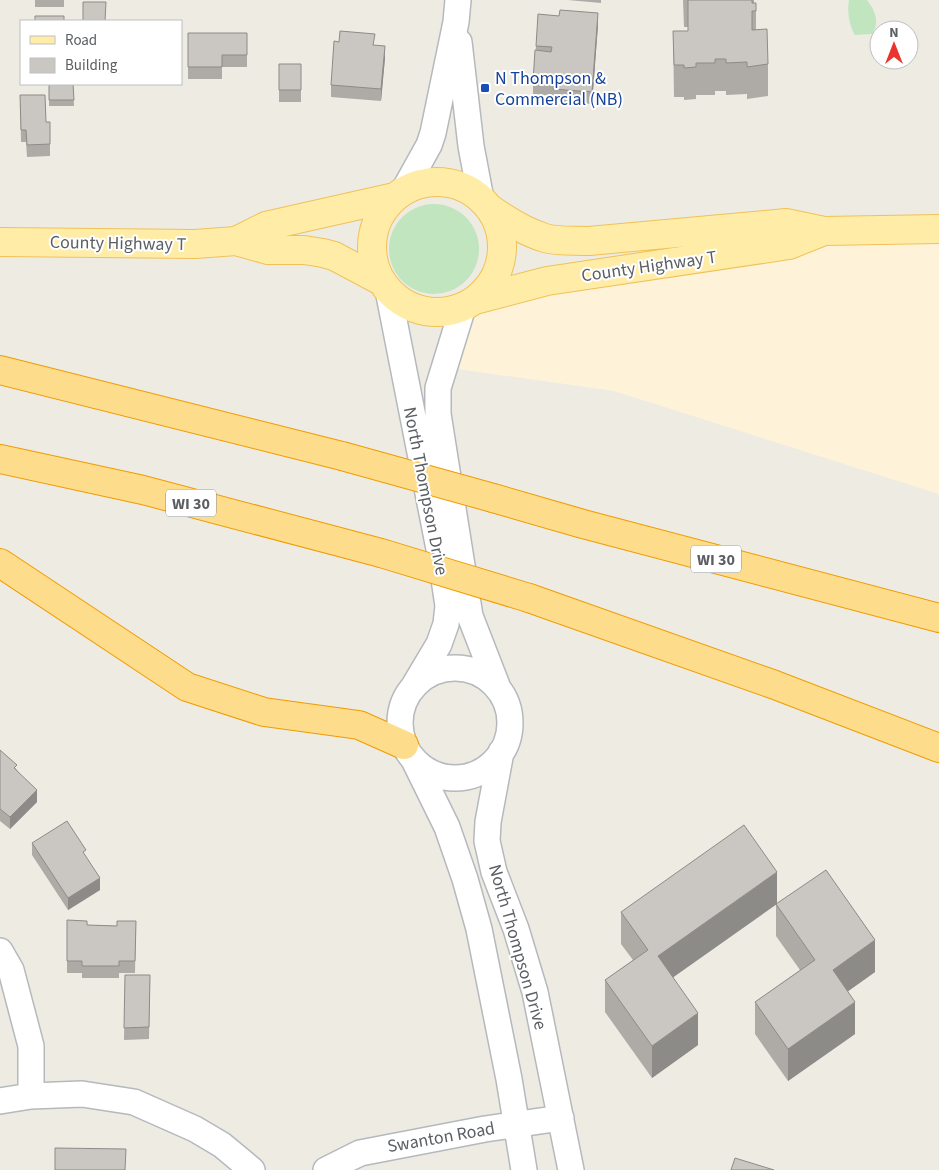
<svg xmlns="http://www.w3.org/2000/svg" width="939" height="1170" viewBox="0 0 939 1170" font-family="'Source Sans 3',sans-serif">
<style>
.commercial{fill:#fef3d8}
.green{fill:#c0e5bf}
.lines{fill:none;stroke-linecap:round;stroke-linejoin:round}
.minor-casing{stroke:#b5b9bd;stroke-width:28}
.major-casing{stroke:#f1c158;stroke-width:30}
.highway-casing{stroke:#f09c01;stroke-width:30}
.minor{stroke:#fff;stroke-width:25}
.major{stroke:#ffeda7;stroke-width:28}
.highway{stroke:#fddc8b;stroke-width:28}
.highway-bridge-casing{stroke:#f09c01;stroke-width:30;stroke-linecap:butt}
.highway-bridge{stroke:#fddc8b;stroke-width:28}
.wall{fill:#aeaba7}
.shaded-wall{fill:#8d8b88}
.building{fill:#cac7c2;stroke:#8d8b88}
.transit-dot{fill:#1a4fb4;stroke:#fff;stroke-width:2}
.labels{text-anchor:middle;stroke-width:4;stroke-linejoin:round;paint-order:stroke}
.shield{fill:#fff;stroke:#8c8f92;stroke-width:1}
.shield-label{font-size:16px;font-weight:bold;fill:#5b5f63}
.transit-label{font-size:18px;fill:#164399;stroke:#fff;text-anchor:start}
.street-label{font-size:18px;fill:#5b5f63;stroke:#fff}
</style>
<rect width="100%" height="100%" fill="#eeebe3"/>
<path class="commercial" d="M 939,229 L 939,494 L 614,391 L 443,367 L 463,307 L 547,281 Z"/>
<path class="green" d="M 849,0 L 867,0 C 875,10 880,22 872,34 L 855,35 C 849,26 847,11 849,0 Z
M389 249a45 45 0 1 1 90 0a45 45 0 1 1-90 0Z"/>
<g class="lines">
<defs>
<path id="minor" d="M 459,42 L 471,146 L 481,199
M 404,190 L 429,145 L 433,133 L 456,22 L 458,0
M 388,290 L 441,559 L 448,606 L 446,624 L 439,644 L 414,686
M 463,307 L 438,388 L 438,414 L 470,616 L 498,688
M400 723a55 55 0 1 1 110 0a55 55 0 1 1-110 0Z
M 501,752 L 488,822 L 487,841 L 494,872 L 516,929 L 535,992 L 571,1170
M 414,760 L 447,827 L 465,879 L 479,929 L 509,1079 L 524,1170
M 0,951 L 11,970 L 31,1046 L 31,1096
M 0,1101 L 31,1096 L 82,1094 L 134,1102 L 195,1129 L 222,1145 L 252,1170
M 326,1170 L 360,1153 L 485,1129 L 561,1118"/>
<path id="major" d="M372 247a65 65 0 1 1 130 0a65 65 0 1 1-130 0Z
M 489,208 C 506,220 525,232 545,238 C 559,242 575,240 589,241 L 786,223 L 824,231 L 939,229
M 236,241 L 266,226 L 395,197
M 0,242 L 195,244 L 236,241 L 268,250 L 304,250 L 323,253 L 334,256 L 381,281
M 475,300 L 547,281 L 789,245 L 824,231"/>
<path id="highway" d="M 0,370 L 342,456
M 0,459 L 143,490 L 381,553
M 493,498 L 583,524 L 939,618
M 0,563 L 187,687 L 264,712 L 359,725 L 404,745
M 529,598 L 775,685 L 939,748"/>
</defs>
<use href="#minor" class="minor-casing"/>
<use href="#major" class="major-casing"/>
<use href="#highway" class="highway-casing"/>
<use href="#minor" class="minor"/>
<use href="#major" class="major"/>
<use href="#highway" class="highway"/>
<defs>
<path id="highway-bridge" d="M 342,456 L 493,498
M 381,553 L 529,598"/>
</defs>
<use href="#highway-bridge" class="highway-bridge-casing"/>
<use href="#highway-bridge" class="highway-bridge"/>
</g>
<path class="wall" d="M 35,0 L 64,0 L 64,7 L 35,7 Z
M 568,0 L 601,0 L 601,3 Z
M 683,0 L 754,0 L 754,3 L 756,3 L 756,30 L 768,64 L 768,96 L 747,99 L 747,94 L 726,95 L 726,91 L 715,91 L 715,95 L 696,95 L 696,99 L 684,100 L 684,97 L 674,97 L 673,31 L 688,31 L 688,27 L 684,27 Z
M 598,25 L 592,104 L 553,101 L 553,96 L 533,94 L 533,82 L 536,46 Z
M 188,33 L 247,33 L 247,67 L 222,67 L 222,79 L 188,79 Z
M 339,42 L 375,45 L 385,58 L 381,101 L 331,97 L 331,85 Z
M 279,64 L 301,64 L 301,102 L 279,102 Z
M 49,84 L 73,84 L 74,106 L 49,106 Z
M 20,95 L 46,122 L 50,122 L 50,156 L 27,157 L 26,142 L 21,142 Z
M 0,750 L 17,770 L 37,802 L 10,829 L 0,821 Z
M 32,843 L 100,890 L 68,910 L 32,855 Z
M 776,904 L 673,977 L 698,1045 L 652,1078 L 605,1012 L 605,980 L 633,960 L 621,944 L 621,912 L 777,904 L 875,972 L 848,991 L 855,1034 L 788,1081 L 755,1034 L 755,1002 L 800,970 L 776,936 Z
M 67,920 L 87,925 L 117,926 L 136,921 L 135,973 L 119,973 L 119,978 L 82,978 L 82,973 L 67,973 Z
M 125,975 L 150,975 L 149,1039 L 124,1040 Z"/>
<path class="shaded-wall" d="M 598,13 L 598,25 L 592,104 L 592,92 Z
M 385,46 L 385,58 L 381,101 L 381,89 Z
M 37,790 L 37,802 L 10,829 L 10,817 Z
M 777,872 L 777,904 L 658,988 L 658,956 Z
M 100,878 L 100,890 L 68,910 L 68,898 Z
M 875,940 L 875,972 L 833,1002 L 833,970 Z
M 855,1002 L 855,1034 L 788,1081 L 788,1049 Z
M 698,1013 L 698,1045 L 652,1078 L 652,1046 Z"/>
<path class="building" d="M 688,0 L 752,0 L 752,3 L 756,3 L 756,11 L 752,11 L 752,30 L 767,29 L 768,64 L 747,67 L 747,62 L 726,63 L 726,59 L 715,59 L 715,63 L 696,63 L 696,67 L 684,68 L 684,65 L 674,65 L 673,31 L 688,31 Z
M 83,2 L 106,2 L 105,21 L 83,21 Z
M 560,10 L 598,13 L 592,92 L 553,89 L 554,83 L 533,82 L 535,50 L 551,52 L 552,47 L 536,46 L 538,14 L 559,16 Z
M 35,16 L 64,16 L 64,21 L 35,21 Z
M 340,31 L 375,34 L 373,45 L 385,46 L 381,89 L 331,85 L 334,41 L 339,42 Z
M 188,33 L 247,33 L 247,55 L 222,55 L 222,67 L 188,67 Z
M 279,64 L 301,64 L 301,90 L 279,90 Z
M 49,84 L 73,84 L 74,100 L 49,100 Z
M 20,95 L 45,95 L 46,122 L 50,122 L 50,144 L 27,145 L 26,130 L 21,130 Z
M 0,750 L 17,765 L 14,768 L 37,790 L 10,817 L 0,809 Z
M 67,821 L 86,850 L 83,852 L 100,878 L 68,898 L 32,843 Z
M 744,825 L 777,872 L 658,956 L 698,1013 L 652,1046 L 605,980 L 648,950 L 621,912 Z
M 826,870 L 875,940 L 833,970 L 855,1002 L 788,1049 L 755,1002 L 815,960 L 776,904 Z
M 67,920 L 87,921 L 87,925 L 117,926 L 117,921 L 136,921 L 135,961 L 119,961 L 119,966 L 82,966 L 82,961 L 67,961 Z
M 125,975 L 150,975 L 149,1027 L 124,1028 Z
M 55,1148 L 126,1149 L 125,1170 L 55,1170 Z
M 735,1158 L 774,1170 L 731,1170 Z"/>
<rect class="transit-dot" x="480" y="83" width="10" height="10" rx="2.5"/>
<g class="labels">
<g class="shield">
<rect x="166" y="489.5" width="50" height="27" rx="4"/>
<rect x="691" y="545.5" width="50" height="27" rx="4"/>
</g>
<g class="shield-label">
<text x="191" y="509">WI 30</text>
<text x="716" y="565">WI 30</text>
</g>
<g class="transit-label">
<text x="495" y="84">N Thompson &amp;<tspan x="495" dy="21">Commercial (NB)</tspan></text>
</g>
<g class="street-label">
<text transform="translate(118 243) rotate(1)" y="6">County Highway T</text>
<text transform="translate(649 266) rotate(-8)" y="6">County Highway T</text>
<text transform="translate(426 491) rotate(79)" y="6">North Thompson Drive</text>
<text transform="translate(518 947) rotate(74)" y="6">North Thompson Drive</text>
<text transform="translate(441 1137) rotate(-10)" y="6">Swanton Road</text>
</g>
</g>
<rect x="20" y="20" width="162" height="65" fill="#ffffff" stroke="#bdbfc1"/>
<rect x="30" y="36" width="25" height="8" fill="#ffeda7" stroke="#bdbfc1"/>
<text x="65" y="45" font-size="15" fill="#5b5f63">Road</text>
<rect x="30" y="58" width="25" height="15" fill="#cac7c2" stroke="#bdbfc1"/>
<text x="65" y="70" font-size="15" fill="#5b5f63">Building</text>
<g transform="translate(894 45)"><circle r="24" fill="#ffffff" stroke="#bdbfc1"/>
<path d="M0-4L9 19L0 12L-9 19Z" fill="#e9352e"/>
<text y="-8" font-size="14" font-weight="bold" text-anchor="middle" fill="#5b5f63">N</text>
</g>
</svg>
